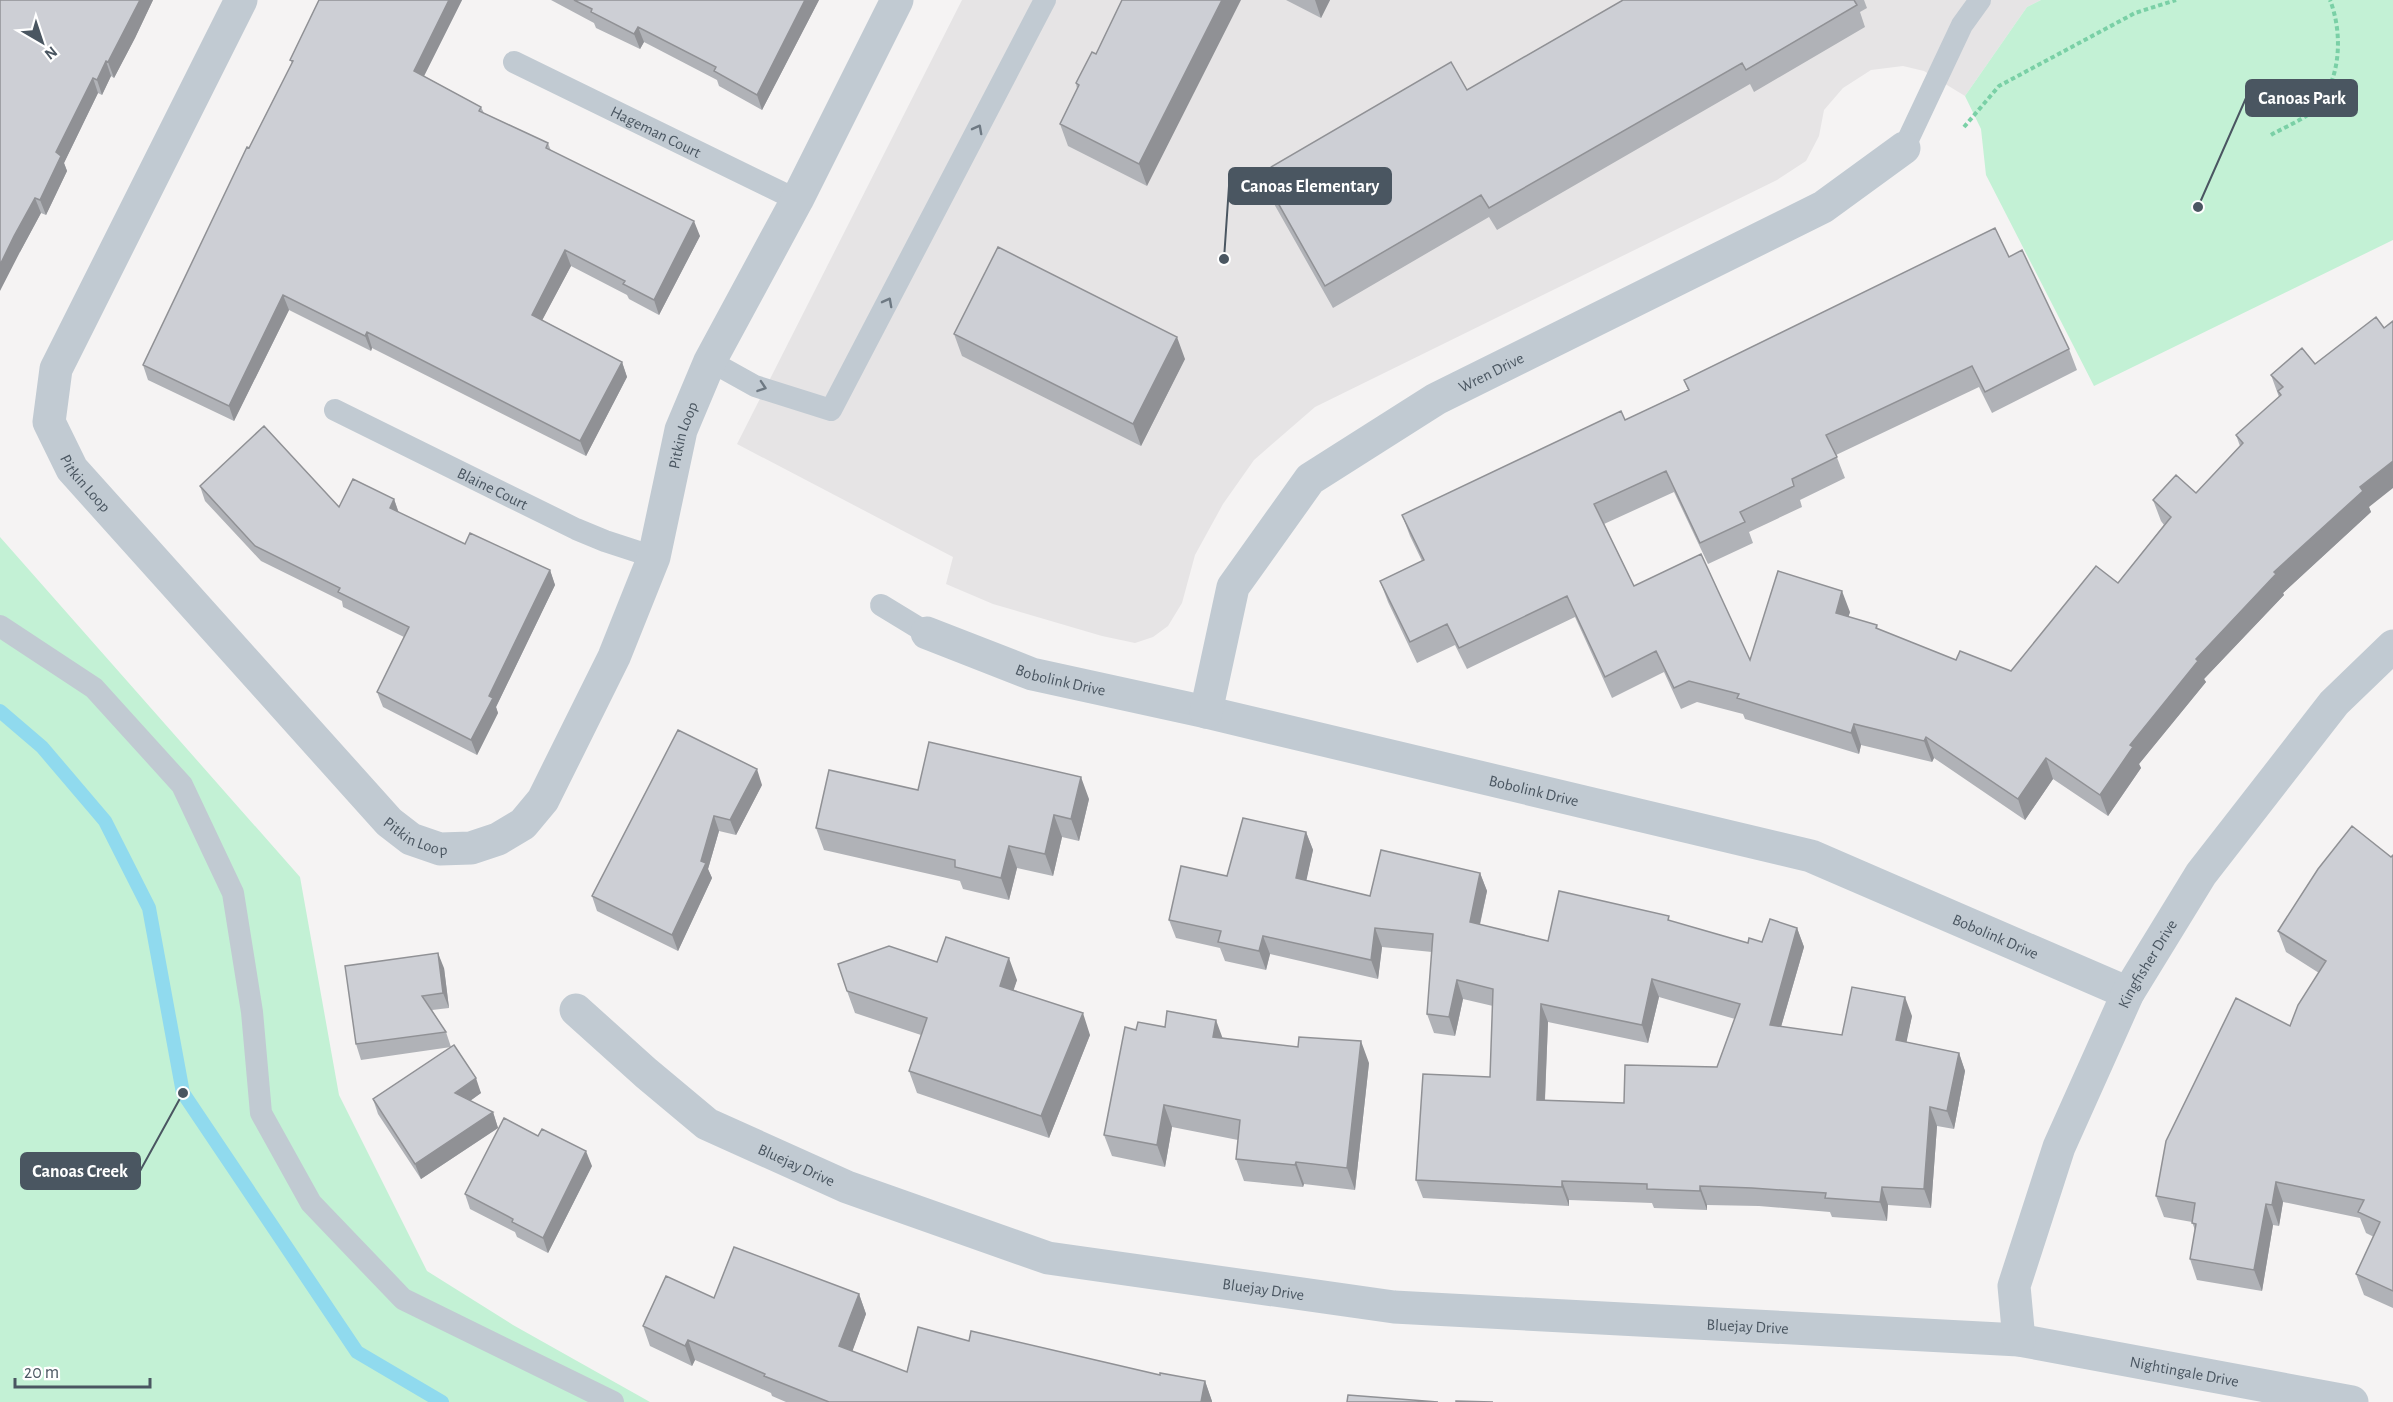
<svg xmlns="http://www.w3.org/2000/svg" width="2393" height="1402" viewBox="0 0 2393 1402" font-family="'Alegreya Sans',sans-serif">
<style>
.education{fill:#e6e4e5}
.green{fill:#c3f1d5}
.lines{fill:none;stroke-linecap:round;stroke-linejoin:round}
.stream{stroke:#90daee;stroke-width:14}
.path{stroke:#7ad0a6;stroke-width:4;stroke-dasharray:4.5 3;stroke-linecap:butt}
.service{stroke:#c1cad2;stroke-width:22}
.minor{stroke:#c1cad2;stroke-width:33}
.wall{fill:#b0b2b7;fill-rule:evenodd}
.shaded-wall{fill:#909195}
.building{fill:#cdcfd5;stroke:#909195;stroke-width:1.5;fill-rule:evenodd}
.oneway{stroke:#6e7983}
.labels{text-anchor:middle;stroke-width:4.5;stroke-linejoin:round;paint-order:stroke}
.street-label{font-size:16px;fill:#4a5661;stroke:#fff}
.leader{fill:none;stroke:#4a5661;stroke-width:2}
.callout-dot{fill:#4a5661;stroke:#fff;stroke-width:2}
.callout{fill:#4a5661;stroke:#4a5661;stroke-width:2}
.callout-label{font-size:18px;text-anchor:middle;font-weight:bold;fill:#fff}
</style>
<rect width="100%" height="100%" fill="#f5f3f3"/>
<path class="education" d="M 962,0 L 2041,0 L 2027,7 L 1965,96 L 1924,71 L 1903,66 L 1871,70 L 1843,88 L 1824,110 L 1819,136 L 1806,161 L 1777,180 L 1315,407 L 1254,460 L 1223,504 L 1195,555 L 1182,603 L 1168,626 L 1153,637 L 1135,643 L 1102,636 L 993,604 L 946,584 L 953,557 L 737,444 Z"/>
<path class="green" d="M 2041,0 L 2393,0 L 2393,240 L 2094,386 L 1986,175 L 1981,129 L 1965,96 L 2027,7 Z
M 0,537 L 300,877 L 339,1095 L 427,1271 L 513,1325 L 650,1402 L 0,1402 Z"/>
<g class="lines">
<path class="stream" d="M 0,711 L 42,747 L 105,821 L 149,908 L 183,1093 L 357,1352 L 442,1402"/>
<path class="path" d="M 1964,127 L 1999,86 L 2135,13 L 2176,0
M 2271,135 C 2283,128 2298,122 2309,114 C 2341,88 2344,36 2330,0"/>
<g class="service">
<path id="s1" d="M 514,62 L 797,200"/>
<path d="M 1904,148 L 1962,25 L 1980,0"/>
<path d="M 710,361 L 755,386 L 831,410 L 1045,0"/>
<path id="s2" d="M 335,410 L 576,529 L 605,541 L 654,557"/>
<path d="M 881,605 L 927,633"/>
<path d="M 0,626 L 94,688 L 182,785 L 233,893 L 252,1012 L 261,1113 L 311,1203 L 403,1299 L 613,1402"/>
</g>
<g class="minor">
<path id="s3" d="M 241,0 L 56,369 L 49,422 L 72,469 L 389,822 L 411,839 L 440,849 L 471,848 L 498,839 L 523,824 L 543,800 L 614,657 L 654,557 L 681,430 L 710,361 L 797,200 L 897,0"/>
<path id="s4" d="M 927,633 L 1032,674 L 1206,712 L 1811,856 L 2128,993"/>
<path id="s5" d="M 1206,712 L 1233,587 L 1310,479 L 1436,399 L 1823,207 L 1904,148"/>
<path id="s6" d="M 576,1010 L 646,1073 L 707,1124 L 847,1187 L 1048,1258 L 1394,1307 L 2019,1340 L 2352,1402"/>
<path id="s7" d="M 2019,1340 L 2014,1286 L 2059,1147 L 2128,993 L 2201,874 L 2334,703 L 2393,646"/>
</g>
</g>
<path class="wall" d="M 0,0 L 153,0 L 135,38 L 114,78 L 111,76 L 102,95 L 98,93 L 64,163 L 67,171 L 46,215 L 41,213 L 20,252 Z
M 319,0 L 462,0 L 424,76 L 481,107 L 484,113 L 548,143 L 551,151 L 700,236 L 659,315 L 629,299 L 627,295 L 571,266 L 542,320 L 622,362 L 627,377 L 586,456 L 372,348 L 371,351 L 289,310 L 234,421 L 148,380 L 143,365 L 249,148 L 292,63 L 290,60 Z
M 551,0 L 819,0 L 762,110 L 719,86 L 717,80 L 644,42 L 640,49 L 596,28 L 594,23 Z
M 1122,0 L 1147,186 L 1068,146 L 1060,124 L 1077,89 L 1076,83 L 1096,54 Z
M 1286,0 L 1330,0 L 1321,18 Z
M 1623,0 L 1864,0 L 1867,8 L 1860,12 L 1865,27 L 1754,92 L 1750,84 L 1497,230 L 1489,217 L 1333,308 L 1269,195 L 1261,173 L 1467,90 Z
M 2009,257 L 2069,349 L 2077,370 L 1992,413 L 1979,387 L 1836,455 L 1845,478 L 1800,500 L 1802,507 L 1749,532 L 1753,543 L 1708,564 L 1674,492 L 1604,524 L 1634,586 L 1750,660 L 1850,612 L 1848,617 L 1877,625 L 1878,629 L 1956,660 L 2011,671 L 2118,583 L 2164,525 L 2161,521 L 2153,500 L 2196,493 L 2240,446 L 2236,435 L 2279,397 L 2271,375 L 2302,348 L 2371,512 L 2283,593 L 2284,595 L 2204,679 L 2206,682 L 2139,764 L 2141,768 L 2108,816 L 2053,779 L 2025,820 L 1934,758 L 1932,762 L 1861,745 L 1859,754 L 1745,719 L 1743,714 L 1697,702 L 1681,709 L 1664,672 L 1612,698 L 1575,617 L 1467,669 L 1455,645 L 1417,663 L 1388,602 L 1380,581 L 1422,561 L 1410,536 L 1402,515 L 1625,420 L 1688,390 L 1684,380 Z
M 954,334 L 1185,359 L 1141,446 L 962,356 Z
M 200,486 L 339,507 L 394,499 L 399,513 L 465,544 L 550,570 L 555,585 L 496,707 L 498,713 L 477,755 L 383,707 L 377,692 L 404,637 L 343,607 L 342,601 L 261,561 L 205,501 Z
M 762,785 L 736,835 L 719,831 L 708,869 L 712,878 L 678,951 L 597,911 L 592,896 Z
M 918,790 L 1089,799 L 1079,841 L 1062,837 L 1053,876 L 1017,868 L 1009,900 L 963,889 L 960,881 L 824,850 L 816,828 Z
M 1306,832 L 1313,850 L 1306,880 L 1370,896 L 1480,873 L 1487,891 L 1480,925 L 1548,941 L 1670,921 L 1748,943 L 1762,942 L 1797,928 L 1804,947 L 1781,1027 L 1842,1035 L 1912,1016 L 1906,1042 L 1959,1053 L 1965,1071 L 1954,1129 L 1937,1126 L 1931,1208 L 1888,1205 L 1887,1221 L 1832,1217 L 1830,1212 L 1759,1206 L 1707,1205 L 1707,1210 L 1654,1208 L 1652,1203 L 1569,1200 L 1569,1206 L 1423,1198 L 1416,1180 L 1490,1077 L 1493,1006 L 1463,999 L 1455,1036 L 1434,1033 L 1427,1014 L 1432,952 L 1382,947 L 1378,979 L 1270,954 L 1266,970 L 1225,961 L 1220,948 L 1176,938 L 1169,920 L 1227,876 ZM 1659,997 L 1735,1019 L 1717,1067 L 1624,1103 L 1545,1101 L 1548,1022 L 1648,1043 Z
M 2393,855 L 2393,1308 L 2364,1295 L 2356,1274 L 2374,1237 L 2366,1233 L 2360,1218 L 2283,1202 L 2279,1226 L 2273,1225 L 2262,1291 L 2197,1280 L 2190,1259 L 2195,1230 L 2192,1222 L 2164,1217 L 2156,1196 L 2290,1026 L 2319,973 L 2286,952 L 2278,931 L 2391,857 Z
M 937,962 L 1017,980 L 1013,990 L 1090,1035 L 1049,1138 L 917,1093 L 909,1071 L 921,1035 L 855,1013 L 847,991 Z
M 444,968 L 449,1008 L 432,1010 L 446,1032 L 451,1047 L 481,1093 L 470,1101 L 493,1112 L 498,1128 L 421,1179 L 378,1114 L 373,1099 L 451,1047 L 361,1060 L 356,1044 Z
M 1136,1030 L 1223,1039 L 1369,1063 L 1355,1190 L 1304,1184 L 1303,1187 L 1244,1181 L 1236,1159 L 1238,1140 L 1172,1127 L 1165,1167 L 1112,1156 L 1104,1135 Z
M 592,1166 L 548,1253 L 517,1237 L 515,1232 L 470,1209 L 465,1194 Z
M 859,1294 L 866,1314 L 852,1351 L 907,1372 L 969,1341 L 1160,1375 L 1205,1381 L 1212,1402 L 786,1402 L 772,1396 L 771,1393 L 695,1360 L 692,1366 L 650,1346 L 643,1326 L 714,1298 Z"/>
<path class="shaded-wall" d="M 140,0 L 153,0 L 135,38 L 114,78 L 108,62 Z
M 449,0 L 462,0 L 419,86 L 414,71 Z
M 805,0 L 819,0 L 762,110 L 757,95 Z
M 1222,0 L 1241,0 L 1147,186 L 1139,164 Z
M 1315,0 L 1330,0 L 1321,18 Z
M 638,27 L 644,42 L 640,49 L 634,34 Z
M 106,61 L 111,76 L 102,95 L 97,80 Z
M 93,78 L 98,93 L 64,163 L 67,171 L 46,215 L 40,200 L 56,152 Z
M 35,198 L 41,213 L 20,252 L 0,291 L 0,265 L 14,236 Z
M 694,221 L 700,236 L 659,315 L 654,300 Z
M 565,250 L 571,266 L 537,330 L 532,315 Z
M 283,295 L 289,310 L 234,421 L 229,406 Z
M 367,332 L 372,348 L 371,351 L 365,336 Z
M 1177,337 L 1185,359 L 1141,446 L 1133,424 Z
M 622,362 L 627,377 L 586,456 L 580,441 Z
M 2393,461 L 2393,488 L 2369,507 L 2371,512 L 2283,593 L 2284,595 L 2204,679 L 2206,682 L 2139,764 L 2141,768 L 2108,816 L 2100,795 L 2130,745 L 2196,659 L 2274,572 L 2360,487 Z
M 394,499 L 399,514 L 390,508 Z
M 550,570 L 555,585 L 496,707 L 498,713 L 477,755 L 471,740 L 489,696 Z
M 1842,591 L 1850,612 L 1843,634 L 1836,613 Z
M 1854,724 L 1861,745 L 1859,754 L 1851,733 Z
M 1926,737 L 1934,758 L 1932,762 L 1924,741 Z
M 2046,758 L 2053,779 L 2025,820 L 2018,799 Z
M 757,769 L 762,785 L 736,835 L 730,820 Z
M 1081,777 L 1089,799 L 1079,841 L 1071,819 Z
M 1054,815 L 1062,837 L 1053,876 L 1045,854 Z
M 714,816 L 719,831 L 708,869 L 712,878 L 678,951 L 672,935 L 701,861 Z
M 1306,832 L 1313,850 L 1303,896 L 1296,878 Z
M 1009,846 L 1017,868 L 1009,900 L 1001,878 Z
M 1480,873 L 1487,891 L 1476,941 L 1470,922 Z
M 1375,928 L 1382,947 L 1378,979 L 1371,960 Z
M 1797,928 L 1804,947 L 1776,1044 L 1770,1025 Z
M 1263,936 L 1270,954 L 1266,970 L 1259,951 Z
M 438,953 L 444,968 L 449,1008 L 443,993 Z
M 1009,958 L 1017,980 L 1008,1007 L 1000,986 Z
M 1652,979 L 1659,997 L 1648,1043 L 1642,1025 Z
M 1457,980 L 1463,999 L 1455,1036 L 1449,1017 Z
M 1905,997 L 1912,1016 L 1903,1059 L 1896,1040 Z
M 1541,1004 L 1548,1022 L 1544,1119 L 1537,1100 Z
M 1083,1013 L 1090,1035 L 1049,1138 L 1041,1116 Z
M 1216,1020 L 1224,1042 L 1213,1037 Z
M 1361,1041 L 1369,1063 L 1355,1190 L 1347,1168 Z
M 1959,1053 L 1965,1071 L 1954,1129 L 1947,1111 Z
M 476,1078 L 481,1093 L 460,1108 L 455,1093 Z
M 1164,1105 L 1172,1127 L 1165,1167 L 1157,1145 Z
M 1930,1107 L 1937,1126 L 1931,1208 L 1924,1189 Z
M 493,1112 L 498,1128 L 421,1179 L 415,1164 Z
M 586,1151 L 592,1166 L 548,1253 L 543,1238 Z
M 1296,1162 L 1304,1184 L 1303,1187 L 1295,1165 Z
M 1562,1181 L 1569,1200 L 1569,1206 L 1562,1187 Z
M 2276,1182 L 2283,1202 L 2279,1226 L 2272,1205 Z
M 1700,1186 L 1707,1205 L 1707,1210 L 1700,1191 Z
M 1882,1187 L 1888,1205 L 1887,1221 L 1880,1202 Z
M 2266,1204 L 2273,1225 L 2262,1291 L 2254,1270 Z
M 859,1294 L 866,1314 L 847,1366 L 839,1346 Z
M 688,1340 L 695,1360 L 692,1366 L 685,1346 Z
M 1205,1381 L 1212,1401 L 1212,1402 L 1201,1402 Z"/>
<path class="building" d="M 0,0 L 140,0 L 108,62 L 106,61 L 97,80 L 93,78 L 56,152 L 61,156 L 40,200 L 35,198 L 14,236 L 0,265 Z
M 319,0 L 449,0 L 414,71 L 481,107 L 479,111 L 548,143 L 546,148 L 694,221 L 654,300 L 623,284 L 625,281 L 565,250 L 532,315 L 622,362 L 580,441 L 367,332 L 365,336 L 283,295 L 229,406 L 143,365 L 247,147 L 249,148 L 293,61 L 290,60 Z
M 574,0 L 805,0 L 757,95 L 714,71 L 716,67 L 638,27 L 634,34 L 591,12 L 592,9 Z
M 1122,0 L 1222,0 L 1139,164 L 1060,124 L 1079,85 L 1076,83 L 1092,52 L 1096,54 Z
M 1623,0 L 1854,0 L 1857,5 L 1746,70 L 1742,63 L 1489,208 L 1481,195 L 1325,286 L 1261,173 L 1451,62 L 1467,90 Z
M 1995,228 L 2009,257 L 2022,250 L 2069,349 L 1985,392 L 1972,366 L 1826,435 L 1837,457 L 1792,479 L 1794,486 L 1740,512 L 1745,522 L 1700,543 L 1666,471 L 1594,504 L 1634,586 L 1701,554 L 1750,660 L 1778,571 L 1842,591 L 1836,613 L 1877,625 L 1876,628 L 1956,660 L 1960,651 L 2011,671 L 2096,566 L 2118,583 L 2171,517 L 2153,500 L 2176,475 L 2196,493 L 2243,443 L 2236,435 L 2281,395 L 2278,391 L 2283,387 L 2271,375 L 2302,348 L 2315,364 L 2376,317 L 2384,328 L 2393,321 L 2393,461 L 2360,487 L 2363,491 L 2274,572 L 2276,574 L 2196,659 L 2198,661 L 2130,745 L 2133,747 L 2100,795 L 2046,758 L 2018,799 L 1926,737 L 1924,741 L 1854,724 L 1851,733 L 1737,698 L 1739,694 L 1689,681 L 1674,688 L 1656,651 L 1605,677 L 1567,596 L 1459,648 L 1447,624 L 1410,642 L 1380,581 L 1424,560 L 1402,515 L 1621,411 L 1625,420 L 1689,390 L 1684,380 Z
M 998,247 L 1177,337 L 1133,424 L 954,334 Z
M 264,426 L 339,507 L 353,479 L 394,499 L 390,508 L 465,544 L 470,533 L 550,570 L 489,696 L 493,698 L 471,740 L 377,692 L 409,627 L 338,592 L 340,588 L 255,546 L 200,486 Z
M 678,730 L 757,769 L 730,820 L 714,816 L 701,861 L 706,863 L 672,935 L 592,896 Z
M 929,742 L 1081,777 L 1071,819 L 1054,815 L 1045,854 L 1009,846 L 1001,878 L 955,867 L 955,860 L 816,828 L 829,770 L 918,790 Z
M 1243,818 L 1306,832 L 1296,878 L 1370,896 L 1381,850 L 1480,873 L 1470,922 L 1548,941 L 1559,891 L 1669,916 L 1668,920 L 1748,943 L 1749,938 L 1762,942 L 1770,919 L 1797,928 L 1770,1025 L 1842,1035 L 1852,987 L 1905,997 L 1896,1040 L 1959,1053 L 1947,1111 L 1930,1107 L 1924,1189 L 1882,1187 L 1880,1202 L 1825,1198 L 1826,1193 L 1752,1188 L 1700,1186 L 1700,1191 L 1647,1189 L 1647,1184 L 1562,1181 L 1562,1187 L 1416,1180 L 1423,1074 L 1490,1077 L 1493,989 L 1457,980 L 1449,1017 L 1427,1014 L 1433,934 L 1375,928 L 1371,960 L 1263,936 L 1259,951 L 1218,942 L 1221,931 L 1169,920 L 1181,866 L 1227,876 ZM 1652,979 L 1740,1004 L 1717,1067 L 1625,1065 L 1624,1103 L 1537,1100 L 1541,1004 L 1642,1025 Z
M 2352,826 L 2391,857 L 2393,855 L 2393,1291 L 2356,1274 L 2380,1222 L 2358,1212 L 2364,1200 L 2276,1182 L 2272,1205 L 2266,1204 L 2254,1270 L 2190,1259 L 2196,1224 L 2192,1223 L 2195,1203 L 2156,1196 L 2166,1141 L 2236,998 L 2290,1026 L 2298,1005 L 2326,961 L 2278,931 L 2318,869 Z
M 946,937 L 1009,958 L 1000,986 L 1083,1013 L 1041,1116 L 909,1071 L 927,1018 L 847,991 L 838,964 L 889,946 L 937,962 Z
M 438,953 L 443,993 L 422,996 L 446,1032 L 356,1044 L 345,966 Z
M 1167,1011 L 1216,1020 L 1213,1037 L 1298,1047 L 1299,1037 L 1361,1041 L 1347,1168 L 1296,1162 L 1295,1165 L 1236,1159 L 1240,1120 L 1164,1105 L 1157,1145 L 1104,1135 L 1125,1027 L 1136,1030 L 1138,1022 L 1165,1027 Z
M 454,1045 L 476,1078 L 455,1093 L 493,1112 L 415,1164 L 373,1099 Z
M 504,1118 L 538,1136 L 542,1129 L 586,1151 L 543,1238 L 512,1222 L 513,1219 L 465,1194 Z
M 734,1247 L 859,1294 L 839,1346 L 907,1372 L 918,1327 L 969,1341 L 971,1331 L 1160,1375 L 1160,1373 L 1205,1381 L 1201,1402 L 829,1402 L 764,1376 L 765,1374 L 688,1340 L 685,1346 L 643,1326 L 666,1276 L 714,1298 Z
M 1348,1395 L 1438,1402 L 1347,1402 Z
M 1456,1401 L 1493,1402 L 1456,1402 Z"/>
<defs><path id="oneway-chevron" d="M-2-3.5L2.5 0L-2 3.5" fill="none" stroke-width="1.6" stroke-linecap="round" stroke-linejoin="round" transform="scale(1.5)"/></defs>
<g class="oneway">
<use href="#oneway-chevron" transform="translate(978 129) rotate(-62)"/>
<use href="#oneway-chevron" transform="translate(888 302) rotate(-62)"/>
<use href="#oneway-chevron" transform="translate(762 387) rotate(19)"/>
</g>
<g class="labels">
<g class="street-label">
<text dy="6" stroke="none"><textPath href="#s1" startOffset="158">Hageman Court</textPath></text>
<text dy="6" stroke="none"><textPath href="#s5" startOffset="471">Wren Drive</textPath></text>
<text dy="6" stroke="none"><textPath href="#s3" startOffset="1564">Pitkin Loop</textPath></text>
<text dy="6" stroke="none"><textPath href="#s3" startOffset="538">Pitkin Loop</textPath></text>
<text dy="6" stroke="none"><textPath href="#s2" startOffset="176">Blaine Court</textPath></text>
<text dy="6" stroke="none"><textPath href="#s4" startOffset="142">Bobolink Drive</textPath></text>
<text dy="6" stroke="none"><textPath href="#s4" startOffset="628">Bobolink Drive</textPath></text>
<text dy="6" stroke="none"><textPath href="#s3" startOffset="1024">Pitkin Loop</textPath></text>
<text dy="6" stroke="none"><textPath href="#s4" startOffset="1114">Bobolink Drive</textPath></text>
<text dy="6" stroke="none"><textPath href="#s7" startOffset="404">Kingfisher Drive</textPath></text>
<text dy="6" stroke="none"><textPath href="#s6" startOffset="272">Bluejay Drive</textPath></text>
<text dy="6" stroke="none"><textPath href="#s6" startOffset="758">Bluejay Drive</textPath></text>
<text dy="6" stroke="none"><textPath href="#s6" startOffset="1244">Bluejay Drive</textPath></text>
<text dy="6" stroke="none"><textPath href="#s6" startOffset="1684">Nightingale Drive</textPath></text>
</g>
</g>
<path class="leader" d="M2198 207L2246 98M1224 259L1229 186M183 1093L140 1171"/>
<g class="callout-dot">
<circle cx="2198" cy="207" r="6"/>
<circle cx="1224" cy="259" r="6"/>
<circle cx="183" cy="1093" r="6"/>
</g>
<g class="callout">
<rect x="2246" y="80" width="111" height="36" rx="6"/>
<rect x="1229" y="168" width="162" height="36" rx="6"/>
<rect x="21" y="1153" width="119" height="36" rx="6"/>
</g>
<g class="callout-label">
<text x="2302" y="104">Canoas Park</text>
<text x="1310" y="192">Canoas Elementary</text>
<text x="80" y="1177">Canoas Creek</text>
</g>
<g transform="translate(42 42) rotate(141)" stroke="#ffffff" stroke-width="4.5" paint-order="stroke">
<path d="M0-4.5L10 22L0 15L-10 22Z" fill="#4a5661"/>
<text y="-9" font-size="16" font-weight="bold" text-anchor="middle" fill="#4a5661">N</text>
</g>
<path d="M15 1378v9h135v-9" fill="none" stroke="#4a5661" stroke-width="3"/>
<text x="24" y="1378" font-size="18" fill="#4a5661" stroke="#ffffff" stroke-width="4.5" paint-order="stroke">20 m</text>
</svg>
